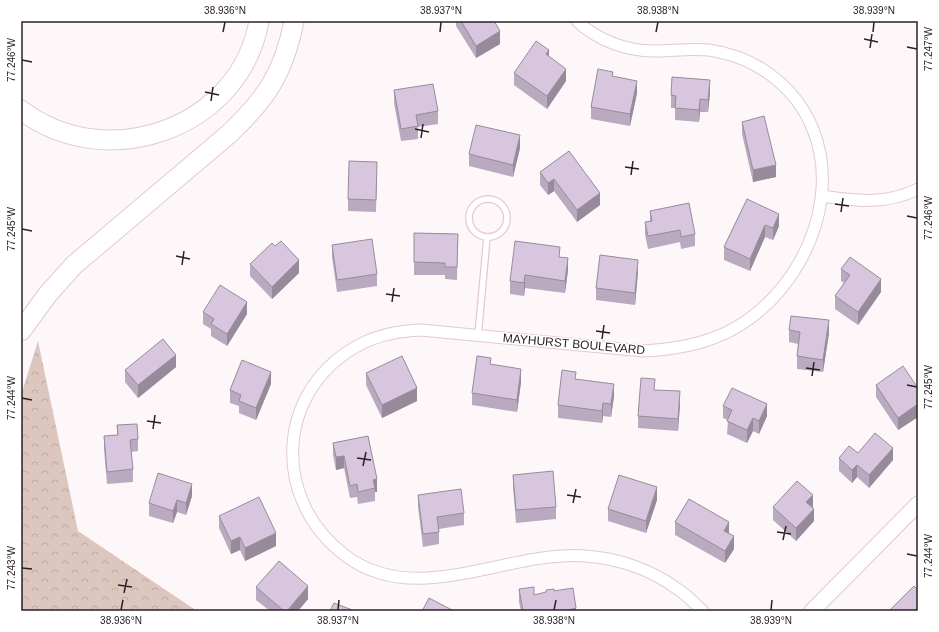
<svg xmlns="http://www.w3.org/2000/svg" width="939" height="632" viewBox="0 0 939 632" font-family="Arial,sans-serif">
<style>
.forest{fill:url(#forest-crowns)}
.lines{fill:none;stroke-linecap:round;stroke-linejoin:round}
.lane-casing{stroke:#e4c7d6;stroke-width:8}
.street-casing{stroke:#e4c7d6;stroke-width:13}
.secondary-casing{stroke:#e4c7d6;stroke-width:17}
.highway-casing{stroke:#e4c7d6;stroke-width:21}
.lane{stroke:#fff;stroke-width:5.5}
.street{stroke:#fff;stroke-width:11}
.secondary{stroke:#fff;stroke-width:15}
.highway{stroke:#fff;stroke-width:19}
.wall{fill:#baaabf}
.shaded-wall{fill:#978b9b}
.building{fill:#d8c6de;stroke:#978b9b}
.ticks{fill:none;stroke:#2b2026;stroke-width:1.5}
.labels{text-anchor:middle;stroke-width:3;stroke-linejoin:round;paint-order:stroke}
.street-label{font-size:12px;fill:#2b2026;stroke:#fff}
.neatline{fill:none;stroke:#2b2026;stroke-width:1.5}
.ticks-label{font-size:10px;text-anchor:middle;fill:#2b2026}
</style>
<defs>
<pattern id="forest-crowns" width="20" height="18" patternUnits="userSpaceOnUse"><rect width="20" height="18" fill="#ddc6be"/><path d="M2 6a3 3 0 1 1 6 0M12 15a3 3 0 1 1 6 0" fill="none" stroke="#beaaa3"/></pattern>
</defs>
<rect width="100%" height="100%" fill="#fdf7fa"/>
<path class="forest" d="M 38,341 L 78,531 L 197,611 L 21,611 L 21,395 Z"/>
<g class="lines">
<defs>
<path id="lane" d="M469 218a19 19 0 1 1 38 0a19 19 0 1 1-38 0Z
M 478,336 L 487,237"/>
<path id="street" d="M 577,21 C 597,40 626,51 654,51 C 672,51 690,48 709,50 C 729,53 751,61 768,73 C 856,136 828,262 749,319 C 718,342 681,349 643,351 L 421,330 C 401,331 381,334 363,343 C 276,386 269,499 346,556 C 417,609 507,550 585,556 C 617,558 650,569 676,588 C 686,594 694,603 703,611
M 822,196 C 856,201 886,205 918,189"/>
<path id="secondary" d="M 812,611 L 918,504"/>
<path id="highway" d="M 21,110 C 106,175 240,129 259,21
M 21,331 L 48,294 L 74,265 L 229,134 C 267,98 284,72 294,21"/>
</defs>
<use href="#lane" class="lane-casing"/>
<use href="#street" class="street-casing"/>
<use href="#secondary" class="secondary-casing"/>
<use href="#highway" class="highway-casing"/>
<use href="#lane" class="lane"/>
<use href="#street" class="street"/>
<use href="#secondary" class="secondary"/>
<use href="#highway" class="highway"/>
</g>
<path class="wall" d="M 456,21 L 494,21 L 500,44 L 476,58 L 456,26 Z
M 514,73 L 566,81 L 547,109 L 514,85 Z
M 613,76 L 637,93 L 630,126 L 591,119 L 591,107 Z
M 394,90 L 438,111 L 438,124 L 418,127 L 418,139 L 401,141 L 394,103 Z
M 710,93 L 708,112 L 700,112 L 699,122 L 675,120 L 675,108 L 671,108 L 671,95 Z
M 742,122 L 776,177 L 753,182 L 742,134 Z
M 520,148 L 513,177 L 469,166 L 469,154 Z
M 569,151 L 600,205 L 577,222 L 554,191 L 548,195 L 540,185 L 540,172 Z
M 377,174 L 376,212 L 348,211 L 348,199 Z
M 747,199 L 779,226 L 773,240 L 765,237 L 750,271 L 724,260 L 724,247 Z
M 650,211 L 695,234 L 695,246 L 681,249 L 680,242 L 648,249 L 645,235 L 645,222 L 650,221 Z
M 414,233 L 458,234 L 457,280 L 445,279 L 445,275 L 414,275 Z
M 332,245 L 377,274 L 377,286 L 337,292 L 332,257 Z
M 275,246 L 299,273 L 272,299 L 250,276 L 250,264 Z
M 560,257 L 568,270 L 565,293 L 525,288 L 524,296 L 510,294 L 510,281 Z
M 841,269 L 881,292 L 858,325 L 835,309 L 835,296 L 844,283 L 841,281 Z
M 638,272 L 635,305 L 596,300 L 596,288 Z
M 203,312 L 247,314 L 227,346 L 211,336 L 211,329 L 203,324 Z
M 789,330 L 829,333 L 823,372 L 797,369 L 797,356 L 798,344 L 789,342 Z
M 176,367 L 138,398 L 125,382 L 125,370 Z
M 366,373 L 417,401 L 382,418 L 366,385 Z
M 576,379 L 614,396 L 611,417 L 603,416 L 602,423 L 558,418 L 558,405 Z
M 521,382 L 517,412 L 472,405 L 472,393 Z
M 271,384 L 256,420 L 239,413 L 239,406 L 230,403 L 230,390 Z
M 876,385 L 918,388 L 918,417 L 898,430 L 876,397 Z
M 655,390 L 680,404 L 678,431 L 638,428 L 638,416 Z
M 723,406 L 767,416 L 759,434 L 753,431 L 747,443 L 727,434 L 728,420 L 723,418 Z
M 117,425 L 138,439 L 138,451 L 131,452 L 133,469 L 133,482 L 107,484 L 104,449 L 104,436 L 117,435 Z
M 368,436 L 377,492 L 375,492 L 375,501 L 358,504 L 357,497 L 350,498 L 344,468 L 336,470 L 333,455 L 333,443 Z
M 858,453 L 893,460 L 869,488 L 857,477 L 852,483 L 839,471 L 839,458 Z
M 513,475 L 556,507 L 556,519 L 516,523 L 513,487 Z
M 418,495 L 464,513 L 464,525 L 439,529 L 439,544 L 423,547 L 418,507 Z
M 192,496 L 186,515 L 177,512 L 173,523 L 149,516 L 149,503 Z
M 657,500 L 646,533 L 608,521 L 608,509 Z
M 773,507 L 813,507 L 814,521 L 796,541 L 773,520 Z
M 219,516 L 276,546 L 245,561 L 240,550 L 231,554 L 219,528 Z
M 675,522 L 729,534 L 734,549 L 725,563 L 675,535 Z
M 256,587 L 308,599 L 298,611 L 270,611 L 256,600 Z
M 519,589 L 534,595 L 554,591 L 576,611 L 521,611 L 519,602 Z"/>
<path class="shaded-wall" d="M 500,31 L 500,44 L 476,58 L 476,46 Z
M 549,50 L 549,62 L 546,54 Z
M 566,69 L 566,81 L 547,109 L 547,96 Z
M 710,80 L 710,93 L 708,112 L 708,100 Z
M 637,81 L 637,93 L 630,126 L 630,114 Z
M 700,99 L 700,112 L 699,122 L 699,110 Z
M 520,135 L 520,148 L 513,177 L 513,165 Z
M 776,165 L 776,177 L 753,182 L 753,170 Z
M 554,179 L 554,191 L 548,195 L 548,183 Z
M 600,193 L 600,205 L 577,222 L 577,210 Z
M 779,214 L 779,226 L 773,240 L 773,228 Z
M 765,225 L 765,237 L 750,271 L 750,259 Z
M 568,258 L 568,270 L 565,293 L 565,281 Z
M 299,260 L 299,273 L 272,299 L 272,287 Z
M 638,260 L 638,272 L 635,305 L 635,293 Z
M 525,275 L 525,288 L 524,296 L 524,283 Z
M 881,279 L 881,292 L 858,325 L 858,312 Z
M 247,302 L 247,314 L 227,346 L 227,334 Z
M 829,320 L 829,333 L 823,372 L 823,360 Z
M 176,355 L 176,367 L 138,398 L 138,385 Z
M 521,369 L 521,382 L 517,412 L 517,400 Z
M 271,372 L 271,384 L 256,420 L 256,408 Z
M 614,384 L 614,396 L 611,417 L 611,404 Z
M 417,388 L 417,401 L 382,418 L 382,405 Z
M 680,391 L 680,404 L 678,431 L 678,419 Z
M 603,403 L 603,416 L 602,423 L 602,411 Z
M 767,404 L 767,416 L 759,434 L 759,421 Z
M 918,404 L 918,417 L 898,430 L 898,418 Z
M 753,418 L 753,431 L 747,443 L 747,430 Z
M 893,448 L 893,460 L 869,488 L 869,475 Z
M 344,456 L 344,468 L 336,470 L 336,457 Z
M 857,465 L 857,477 L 852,483 L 852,470 Z
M 377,479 L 377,492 L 375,492 L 373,480 Z
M 192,484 L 192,496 L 186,515 L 186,503 Z
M 657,487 L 657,500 L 646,533 L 646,521 Z
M 813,495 L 813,507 L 806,514 L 806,502 Z
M 177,500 L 177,512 L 173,523 L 173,511 Z
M 814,509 L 814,521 L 796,541 L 796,528 Z
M 729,522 L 729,534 L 724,531 Z
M 276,533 L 276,546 L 245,561 L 245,548 Z
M 734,536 L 734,549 L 725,563 L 725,551 Z
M 240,537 L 240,550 L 231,554 L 231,541 Z
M 308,586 L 308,599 L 298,611 L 287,611 Z
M 918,607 L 918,611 L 914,611 Z
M 576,608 L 576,611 L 568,611 L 568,610 Z"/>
<path class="building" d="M 461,21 L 494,21 L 500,31 L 476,46 Z
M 536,41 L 549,50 L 546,54 L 566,69 L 547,96 L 514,73 Z
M 598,69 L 613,72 L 612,76 L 637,81 L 630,114 L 591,107 Z
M 672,77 L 710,80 L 708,100 L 700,99 L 699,110 L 675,108 L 676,96 L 671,95 Z
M 433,84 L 438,111 L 416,115 L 418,126 L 401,129 L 394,90 Z
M 764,116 L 776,165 L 753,170 L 742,122 Z
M 476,125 L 520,135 L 513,165 L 469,154 Z
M 569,151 L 600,193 L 577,210 L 554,179 L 548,183 L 540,172 Z
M 349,161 L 377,162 L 376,200 L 348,199 Z
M 747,199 L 779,214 L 773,228 L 765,225 L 750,259 L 724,247 Z
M 689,203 L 695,234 L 681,237 L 680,230 L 648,236 L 645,222 L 652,221 L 650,211 Z
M 414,233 L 458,234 L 457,267 L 445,267 L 445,263 L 414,262 Z
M 372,239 L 377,274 L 337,280 L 332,245 Z
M 281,241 L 299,260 L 272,287 L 250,264 L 272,243 L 275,246 Z
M 515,241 L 560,247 L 559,257 L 568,258 L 565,281 L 525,275 L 524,283 L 510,281 Z
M 600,255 L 638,260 L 635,293 L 596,288 Z
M 850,257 L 881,279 L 858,312 L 835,296 L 850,275 L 841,269 Z
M 220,285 L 247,302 L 227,334 L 211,324 L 214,319 L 203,312 Z
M 791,316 L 829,320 L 823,360 L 797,356 L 800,332 L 789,330 Z
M 163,339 L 176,355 L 138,385 L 125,370 Z
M 402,356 L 417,388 L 382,405 L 366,373 Z
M 477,356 L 491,358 L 490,364 L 521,369 L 517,400 L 472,393 Z
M 242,360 L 271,372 L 256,408 L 239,401 L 241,395 L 230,390 Z
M 903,366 L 918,388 L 918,404 L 898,418 L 876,385 Z
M 562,370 L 576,372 L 575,379 L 614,384 L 611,404 L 603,403 L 602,411 L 558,405 Z
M 641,378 L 655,379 L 654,390 L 680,391 L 678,419 L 638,416 Z
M 732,388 L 767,404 L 759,421 L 753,418 L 747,430 L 727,421 L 732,410 L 723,406 Z
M 137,424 L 138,439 L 130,440 L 133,469 L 107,472 L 104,436 L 118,435 L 117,425 Z
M 875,433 L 893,448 L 869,475 L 857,465 L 852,470 L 839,458 L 849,446 L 858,453 Z
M 368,436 L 377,479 L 373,480 L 375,488 L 358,492 L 357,484 L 350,486 L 344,456 L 336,457 L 333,443 Z
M 553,471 L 556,507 L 516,510 L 513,475 Z
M 158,473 L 192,484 L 186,503 L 177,500 L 173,511 L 149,503 Z
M 619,475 L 657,487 L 646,521 L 608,509 Z
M 797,481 L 813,495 L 806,502 L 814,509 L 796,528 L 773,507 Z
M 461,489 L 464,513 L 437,517 L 439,532 L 423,534 L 418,495 Z
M 259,497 L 276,533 L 245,548 L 240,537 L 231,541 L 219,516 Z
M 689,499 L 729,522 L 724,531 L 734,536 L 725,551 L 675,522 Z
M 279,561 L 308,586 L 287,611 L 284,611 L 256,587 Z
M 914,586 L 918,590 L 918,607 L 914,611 L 889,611 Z
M 534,587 L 534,595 L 546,592 L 546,590 L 554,589 L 554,591 L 573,588 L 576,608 L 568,610 L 568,611 L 523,611 L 519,589 Z
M 429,598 L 454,611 L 422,611 Z
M 334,603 L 355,611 L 330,611 Z"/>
<path class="ticks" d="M 223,32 L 225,22M 440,32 L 441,22M 656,32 L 658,22M 873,32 L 874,22M 864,39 L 878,42M 907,47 L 917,49M 870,48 L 872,34M 22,60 L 32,62M 205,92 L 219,95M 211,101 L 213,87M 415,129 L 429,132M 421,138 L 423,124M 625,167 L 639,169M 631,175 L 633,161M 835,204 L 849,206M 841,212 L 843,198M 907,216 L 917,218M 22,229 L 32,231M 176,256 L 190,259M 182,265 L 184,251M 386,294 L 400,296M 392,302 L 394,288M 596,331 L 610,333M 602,339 L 604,325M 806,368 L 820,370M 812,376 L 814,362M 907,385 L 917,387M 22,398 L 32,400M 147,421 L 161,423M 153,429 L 155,415M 357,458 L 371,460M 363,466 L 366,452M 567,495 L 581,497M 573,503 L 576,489M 777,532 L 791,534M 783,540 L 786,526M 907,554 L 917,556M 22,568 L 32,569M 118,585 L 132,587M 124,593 L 127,579M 121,610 L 123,600M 338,610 L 339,600M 554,610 L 556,600M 771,610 L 772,600"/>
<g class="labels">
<g class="street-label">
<text transform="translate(574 344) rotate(5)" y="4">MAYHURST BOULEVARD</text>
</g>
</g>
<rect width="939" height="632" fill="none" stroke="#ffffff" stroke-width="44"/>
<rect x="22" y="22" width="895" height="588" class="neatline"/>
<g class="ticks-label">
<text x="225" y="14">38.936°N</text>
<text x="441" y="14">38.937°N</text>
<text x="658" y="14">38.938°N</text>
<text x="874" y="14">38.939°N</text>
<text transform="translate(928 49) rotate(-90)" y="4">77.247°W</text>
<text transform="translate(11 60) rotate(-90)" y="4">77.246°W</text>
<text transform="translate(928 218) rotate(-90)" y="4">77.246°W</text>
<text transform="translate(11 229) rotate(-90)" y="4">77.245°W</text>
<text transform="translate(928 387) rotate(-90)" y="4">77.245°W</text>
<text transform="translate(11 398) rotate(-90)" y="4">77.244°W</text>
<text transform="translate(928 556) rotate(-90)" y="4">77.244°W</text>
<text transform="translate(11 568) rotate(-90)" y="4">77.243°W</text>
<text x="121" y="624">38.936°N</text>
<text x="338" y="624">38.937°N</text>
<text x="554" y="624">38.938°N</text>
<text x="771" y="624">38.939°N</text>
</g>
</svg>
